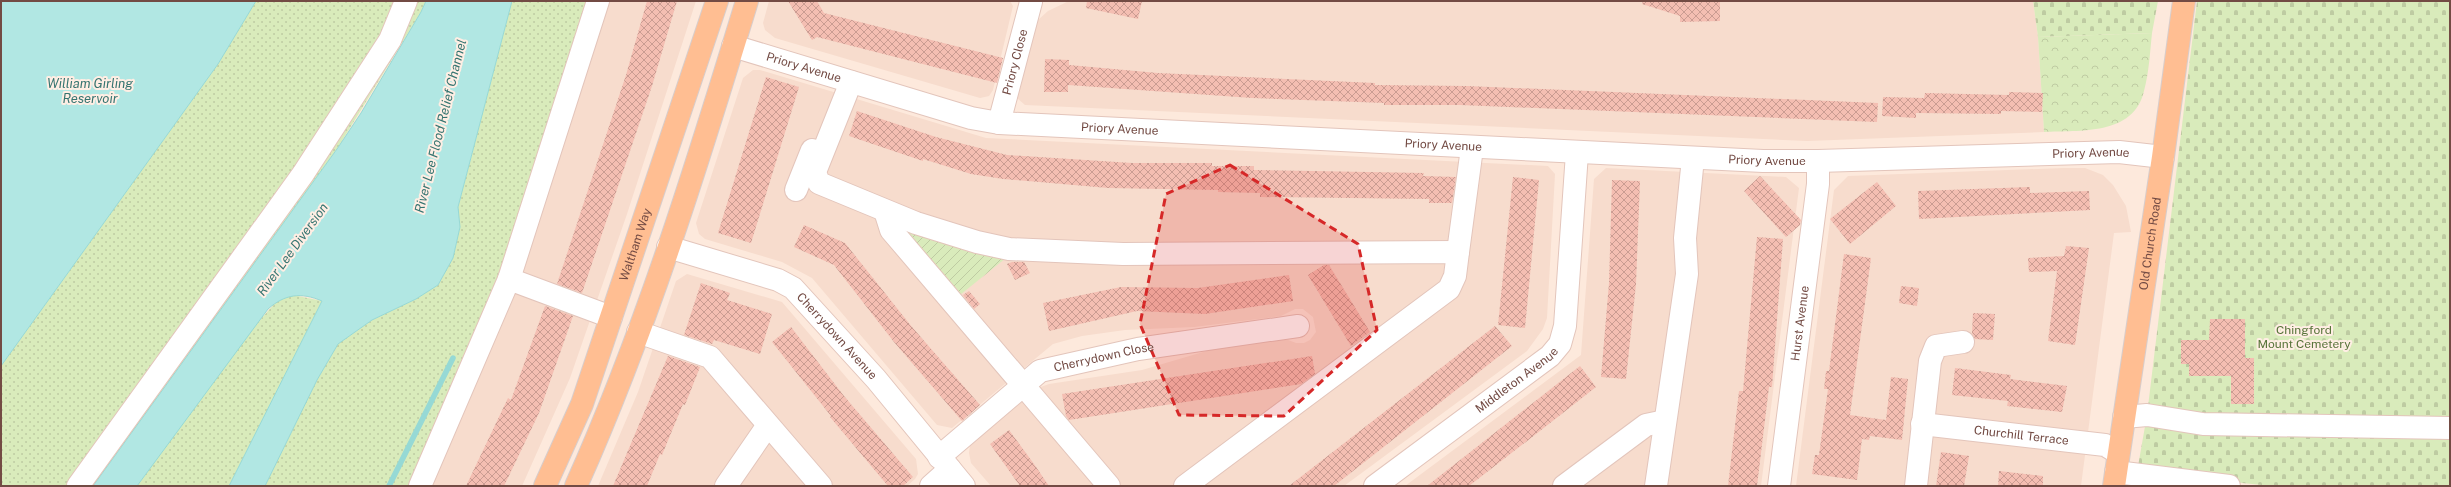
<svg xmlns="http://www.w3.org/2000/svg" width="2451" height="487" viewBox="0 0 2451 487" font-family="'Public Sans',sans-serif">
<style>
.residential{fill:#f7dccd}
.grass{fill:url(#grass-dots)}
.cemetery{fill:url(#cemetery-stones)}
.park{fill:url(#park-crowns)}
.garden{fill:url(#garden-furrows)}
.water{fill:#b1e7e3;stroke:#96d9d5}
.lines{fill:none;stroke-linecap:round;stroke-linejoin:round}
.stream{stroke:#96d9d5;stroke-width:5.5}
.building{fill:url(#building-cross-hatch)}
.minor-casing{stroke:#e3c5bb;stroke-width:24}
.major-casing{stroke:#d8cdcb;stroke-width:24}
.minor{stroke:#fff;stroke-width:22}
.major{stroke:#ffbe92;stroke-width:22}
.marked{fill:#d62828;fill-opacity:0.2;stroke:#d62828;stroke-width:3;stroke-dasharray:8 5;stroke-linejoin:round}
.labels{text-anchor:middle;stroke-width:4;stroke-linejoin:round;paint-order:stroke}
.street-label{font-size:12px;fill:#734b44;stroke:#ffeee4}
.park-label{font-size:12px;fill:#58743a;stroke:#ffeee4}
.water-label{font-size:13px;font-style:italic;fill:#357470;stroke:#ffeee4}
</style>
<defs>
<pattern id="grass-dots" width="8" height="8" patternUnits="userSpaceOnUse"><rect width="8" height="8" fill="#d9ebbb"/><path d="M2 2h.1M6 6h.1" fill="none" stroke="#becba2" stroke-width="1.8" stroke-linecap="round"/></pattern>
<pattern id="cemetery-stones" width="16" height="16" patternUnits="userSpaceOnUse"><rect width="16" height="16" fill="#d9ebbb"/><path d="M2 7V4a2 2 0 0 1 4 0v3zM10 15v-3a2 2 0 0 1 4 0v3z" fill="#becba2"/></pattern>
<pattern id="park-crowns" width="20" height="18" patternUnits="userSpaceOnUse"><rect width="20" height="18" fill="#d9ebbb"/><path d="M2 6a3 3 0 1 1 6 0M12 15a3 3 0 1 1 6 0" fill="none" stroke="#becba2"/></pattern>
<pattern id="garden-furrows" width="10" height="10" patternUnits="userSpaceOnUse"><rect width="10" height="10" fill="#d9ebbb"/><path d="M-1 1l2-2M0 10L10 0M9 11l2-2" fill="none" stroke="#becba2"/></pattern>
<pattern id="building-cross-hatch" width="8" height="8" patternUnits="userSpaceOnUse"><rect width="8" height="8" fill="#f4beb2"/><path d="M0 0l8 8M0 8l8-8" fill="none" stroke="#ca9c92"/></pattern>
</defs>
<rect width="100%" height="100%" fill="#fde9dc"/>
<path class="residential" d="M 603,1 L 696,1 L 627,214 L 570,378 L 522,486 L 426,486 Z
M 769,1 L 1010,1 L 1013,6 L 993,90 L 989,96 L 980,98 L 775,38 L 765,30 L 763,23 Z
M 1069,1 L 2033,1 L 2038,37 L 2044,132 L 1807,141 L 1025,105 L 1017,98 L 1038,20 L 1048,11 Z
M 753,70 L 760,70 L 986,138 L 1548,166 L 1555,174 L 1547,318 L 1543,329 L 1527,351 L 1344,486 L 991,486 L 971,463 L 969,453 L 970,445 L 1038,388 L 1049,384 L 1142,370 L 1237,342 L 1283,338 L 1296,343 L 1304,343 L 1310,340 L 1316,332 L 1313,317 L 1303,309 L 1295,309 L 1281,316 L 1194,327 L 1125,330 L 1082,336 L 1053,344 L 952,428 L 937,425 L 812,278 L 782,262 L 705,239 L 699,234 L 696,223 L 743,78 Z
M 1606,168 L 1786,177 L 1799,188 L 1761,486 L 1405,486 L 1581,355 L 1594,179 Z
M 2064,168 L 2085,168 L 2103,175 L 2113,185 L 2126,206 L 2131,232 L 2114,233 L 2081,486 L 1796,486 L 1834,190 L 1848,176 Z
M 687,274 L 782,302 L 916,459 L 918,474 L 915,479 L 907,486 L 598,486 L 638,392 L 676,281 Z"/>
<path class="grass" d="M 256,1 L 426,1 L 421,12 L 337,149 L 93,486 L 1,486 L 1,366 L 218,64 Z
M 512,1 L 603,1 L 426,486 L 265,486 L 317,380 L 338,344 L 372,320 L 416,299 L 438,285 L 453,258 L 460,227 L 458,207 Z
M 293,295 L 322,301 L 229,486 L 137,486 L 247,334 L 279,299 Z"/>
<path class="cemetery" d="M 2033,1 L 2158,1 L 2152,33 L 2038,37 Z
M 2197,1 L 2450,1 L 2450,486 L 2271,486 L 2137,472 L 2147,415 Z"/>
<path class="park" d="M 2152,33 C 2150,52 2149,73 2144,91 C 2134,136 2079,130 2044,132 L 2038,37 Z"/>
<path class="garden" d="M 898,220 L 1006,258 L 955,299 Z"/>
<path class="water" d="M 1,1 L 256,1 L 218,64 L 1,366 Z
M 426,1 L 512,1 L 458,207 L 460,227 L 453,258 L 438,285 L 416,299 L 372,320 L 338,344 L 317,380 L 265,486 L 229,486 L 322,301 C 301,292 285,294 268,309 L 137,486 L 93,486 L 337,149 L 361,113 L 421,12 Z"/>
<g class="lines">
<path class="stream" d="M 389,486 L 453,358"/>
</g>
<path class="building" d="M 647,1 L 677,1 L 652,86 L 582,293 L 557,284 L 626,75 Z
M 788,1 L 817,1 L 824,13 L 1003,58 L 997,83 L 817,37 L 812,40 Z
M 1087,1 L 1142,1 L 1138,19 L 1086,8 Z
M 1643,1 L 1720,1 L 1720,21 L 1680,22 L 1680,16 L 1642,4 Z
M 1045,59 L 1069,60 L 1069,65 L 1158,73 L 1375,83 L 1375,85 L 1467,86 L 1878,103 L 1877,122 L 1460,105 L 1384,105 L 1384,103 L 1252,98 L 1068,85 L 1068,92 L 1044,92 Z
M 766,77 L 799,87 L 751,243 L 718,233 Z
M 2009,92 L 2043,93 L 2042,112 L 2001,111 L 2001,114 L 1916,113 L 1916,118 L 1882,116 L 1883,97 L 1924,98 L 1925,93 L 2009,95 Z
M 857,111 L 936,137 L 1007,155 L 1132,163 L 1212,163 L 1212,166 L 1254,166 L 1254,170 L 1424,173 L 1423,176 L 1456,177 L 1452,203 L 1429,203 L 1429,199 L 1260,197 L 1260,193 L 1218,192 L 1218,190 L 1108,188 L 1003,179 L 971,174 L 923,159 L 923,161 L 849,136 Z
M 1760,176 L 1801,220 L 1800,225 L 1786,237 L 1744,191 Z
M 1513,177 L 1539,180 L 1525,328 L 1498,325 Z
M 1612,180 L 1640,181 L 1636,284 L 1626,379 L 1601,377 L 1609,283 Z
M 1877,182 L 1896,206 L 1850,244 L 1830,219 Z
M 2030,187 L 2030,193 L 2089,191 L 2090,210 L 1919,219 L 1918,191 Z
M 804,225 L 845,243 L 912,327 L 980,405 L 962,421 L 894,342 L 834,265 L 794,247 Z
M 1757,237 L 1783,239 L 1772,387 L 1769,387 L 1757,486 L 1728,486 L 1739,391 L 1743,391 Z
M 2066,246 L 2089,248 L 2075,345 L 2048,341 L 2057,271 L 2029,272 L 2028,258 L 2064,256 Z
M 1844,254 L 1871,258 L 1850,415 L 1886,420 L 1891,377 L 1908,379 L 1902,440 L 1870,436 L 1869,440 L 1862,439 L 1857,480 L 1812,474 L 1815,455 L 1819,455 L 1828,389 L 1824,389 L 1826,371 L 1829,371 Z
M 1012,262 L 1024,262 L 1030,273 L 1015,280 L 1007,264 Z
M 1324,265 L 1329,265 L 1370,332 L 1351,346 L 1308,275 Z
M 1289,275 L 1293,301 L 1205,314 L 1137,311 L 1049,331 L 1043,303 L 1121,287 L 1198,288 Z
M 701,283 L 730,293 L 727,300 L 772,314 L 760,354 L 714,340 L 712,344 L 684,335 Z
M 1901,286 L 1919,288 L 1917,306 L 1899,303 Z
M 969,291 L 980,304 L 974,309 L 963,295 Z
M 545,306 L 573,316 L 539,413 L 504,486 L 466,486 L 508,398 L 511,400 Z
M 1973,313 L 1995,314 L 1993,340 L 1975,339 L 1972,333 Z
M 2210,319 L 2245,319 L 2245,358 L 2254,358 L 2254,404 L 2231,404 L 2231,376 L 2189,376 L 2189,364 L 2181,364 L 2181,340 L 2209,340 Z
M 1495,326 L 1512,346 L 1334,486 L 1289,486 Z
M 791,327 L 844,396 L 913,477 L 903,486 L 888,486 L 830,417 L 831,416 L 772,342 Z
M 668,356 L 700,367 L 685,405 L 683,404 L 662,455 L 660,454 L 647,486 L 613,486 Z
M 1312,356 L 1315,374 L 1301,384 L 1069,420 L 1066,416 L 1062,394 Z
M 1580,366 L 1596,387 L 1531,438 L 1469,486 L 1427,486 Z
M 1955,368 L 2011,375 L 2010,379 L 2067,386 L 2062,412 L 2007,406 L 2008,401 L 1952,395 Z
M 1009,430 L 1034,464 L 1049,486 L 1020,486 L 990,444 Z
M 1941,452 L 1969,456 L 1964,486 L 1936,486 Z
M 1999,471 L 2043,476 L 2043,486 L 1998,486 Z"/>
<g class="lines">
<defs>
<g id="minor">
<path id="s1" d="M 733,46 L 971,118 L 999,123 L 1763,161 L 1818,161 L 2119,152 L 2163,157"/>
<path d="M 851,82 L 815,172 L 819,183 L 916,223 L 977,242 L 1009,249 L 1123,254 L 1458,252 L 1455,276 L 1449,289 L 1185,486"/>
<path id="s2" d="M 999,123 L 1031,2"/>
<path d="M 796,190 L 812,150"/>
<path d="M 885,211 L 891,230 L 1109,486"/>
<path id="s3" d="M 668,247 L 778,280 L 793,288 L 876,379 L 964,486"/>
<path d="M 1458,252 L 1472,148"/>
<path d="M 509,279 L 611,317"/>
<path d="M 638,332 L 710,357 L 821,486"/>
<path d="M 2124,417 L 2147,415 L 2203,424 L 2450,428"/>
<path id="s4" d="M 1922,424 L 2105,445 L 2118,453"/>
<path id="s5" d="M 939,457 L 1040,371 L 1138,349 L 1298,326"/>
<path d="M 2116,472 L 2229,486"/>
<path d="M 78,486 L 303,174 L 390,40 L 406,1"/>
<path d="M 420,486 L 509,279 L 598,1"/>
<path d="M 726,486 L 768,425"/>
<path d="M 931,486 L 950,469"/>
<path id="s6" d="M 1375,486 L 1550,356 L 1560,344 L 1565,326 L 1577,153"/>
<path d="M 1564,486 L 1646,425 L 1665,421"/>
<path d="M 1656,486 L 1687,274 L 1685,238 L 1693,158"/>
<path id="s7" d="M 1779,486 L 1818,184 L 1818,161"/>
<path d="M 1916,486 L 1930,361 L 1936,346 L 1963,342"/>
</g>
<g id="major">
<path id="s8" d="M 545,486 L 582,404 L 717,1"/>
<path d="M 576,486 C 646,330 697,165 747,1"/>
<path id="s9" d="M 2114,486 L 2163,157 L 2184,1"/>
</g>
</defs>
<use href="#minor" class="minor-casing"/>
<use href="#major" class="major-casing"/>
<use href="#minor" class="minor"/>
<use href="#major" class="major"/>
</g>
<path class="marked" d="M 1230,165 L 1358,244 L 1377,330 L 1284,416 L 1179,415 L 1140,324 L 1166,194 Z"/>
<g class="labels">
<g class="street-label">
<text dy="4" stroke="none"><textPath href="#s2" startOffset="63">Priory Close</textPath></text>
<text dy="4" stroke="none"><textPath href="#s1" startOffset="74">Priory Avenue</textPath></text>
<text dy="4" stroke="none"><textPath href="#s1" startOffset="398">Priory Avenue</textPath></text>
<text dy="4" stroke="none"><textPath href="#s1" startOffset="722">Priory Avenue</textPath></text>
<text dy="4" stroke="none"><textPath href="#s1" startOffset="1370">Priory Avenue</textPath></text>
<text dy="4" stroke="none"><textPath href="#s1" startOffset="1046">Priory Avenue</textPath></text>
<text dy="4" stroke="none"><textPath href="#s9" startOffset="245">Old Church Road</textPath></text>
<text dy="4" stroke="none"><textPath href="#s8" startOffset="258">Waltham Way</textPath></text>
<text dy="4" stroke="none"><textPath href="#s7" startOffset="164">Hurst Avenue</textPath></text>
<text dy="4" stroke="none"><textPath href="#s3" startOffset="197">Cherrydown Avenue</textPath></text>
<text dy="4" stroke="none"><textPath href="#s5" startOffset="198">Cherrydown Close</textPath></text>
<text dy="4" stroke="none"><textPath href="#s6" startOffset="177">Middleton Avenue</textPath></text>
<text dy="4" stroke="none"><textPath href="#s4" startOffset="100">Churchill Terrace</textPath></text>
</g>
<g class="park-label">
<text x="2304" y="334">Chingford<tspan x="2304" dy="14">Mount Cemetery</tspan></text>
</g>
<g class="water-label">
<text x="90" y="88">William Girling<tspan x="90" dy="15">Reservoir</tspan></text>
<text transform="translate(440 126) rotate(-76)" y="5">River Lee Flood Relief Channel</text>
<text transform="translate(292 249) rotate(-54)" y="5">River Lee Diversion</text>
</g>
</g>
<rect width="2451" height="487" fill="none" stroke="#734b44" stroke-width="4"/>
</svg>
